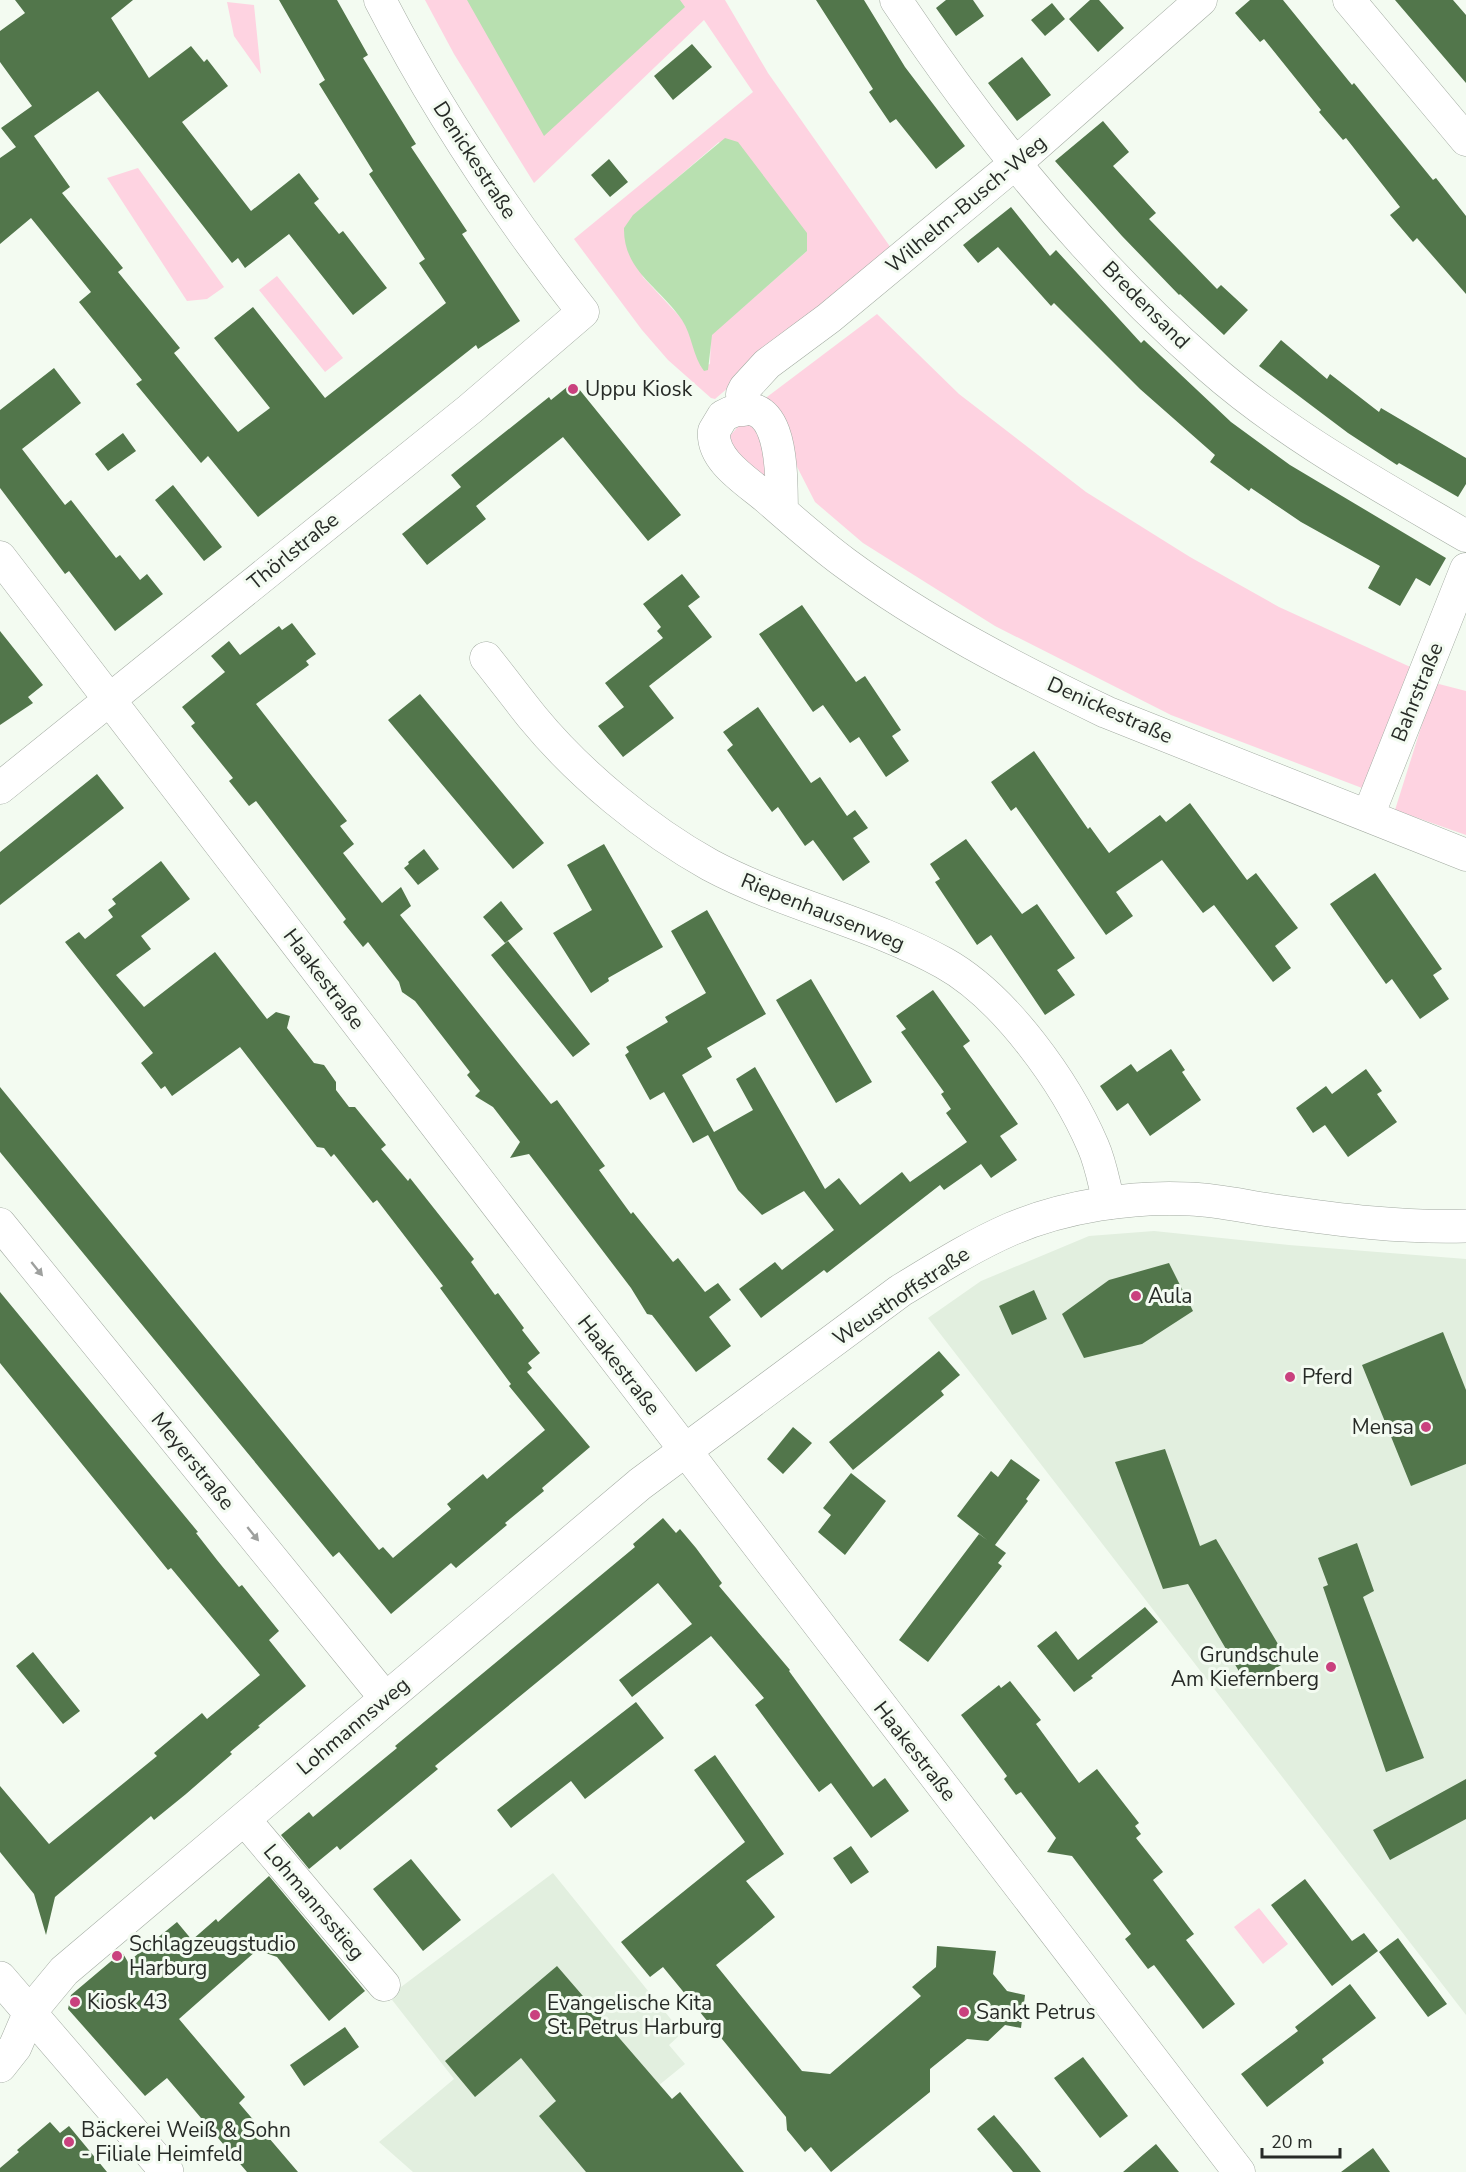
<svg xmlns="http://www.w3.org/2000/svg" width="1466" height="2172" viewBox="0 0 1466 2172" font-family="'Nunito Sans',sans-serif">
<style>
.built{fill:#e2efdf}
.green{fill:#fed3e1;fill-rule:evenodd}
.water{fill:#b8e0b0}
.building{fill:#52764b}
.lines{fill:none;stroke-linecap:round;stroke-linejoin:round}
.minor-casing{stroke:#a3aba2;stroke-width:33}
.tertiary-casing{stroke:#a3aba2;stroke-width:34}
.minor{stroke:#fff;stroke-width:32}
.tertiary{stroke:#fff;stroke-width:33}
.oneway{fill:#9ea09e}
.poi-dot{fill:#c9417e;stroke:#f3fbf1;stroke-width:2}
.labels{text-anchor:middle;stroke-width:6;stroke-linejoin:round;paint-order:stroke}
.street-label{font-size:21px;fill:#272b27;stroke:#f3fbf1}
.poi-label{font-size:21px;fill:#272b27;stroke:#f3fbf1;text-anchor:start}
</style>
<rect width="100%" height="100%" fill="#f3fbf1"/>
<path class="built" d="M 1154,1231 L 1289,1245 L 1466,1259 L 1466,2015 L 928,1318 L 981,1281 L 1089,1236 Z
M 553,1873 L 682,2033 L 669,2045 L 685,2064 L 653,2090 L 665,2105 L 680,2092 L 744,2172 L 413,2172 L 379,2142 L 454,2079 L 389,1996 Z"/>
<path class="green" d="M 425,0 L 725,0 L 768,73 L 891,248 L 715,399 L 711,398 L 668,360 L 642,330 L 574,239 L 753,92 L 704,20 L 534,183 L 454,54 ZM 719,142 L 807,251 L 711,335 L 710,364 L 701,367 L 692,338 L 682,319 L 643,277 L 624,229 L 634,215 Z
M 227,2 L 254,5 L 261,74 L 234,36 Z
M 138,168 L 224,287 L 207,299 L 187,301 L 107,178 Z
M 277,276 L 343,358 L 325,372 L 259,290 Z
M 877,314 L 959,394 L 1086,492 L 1190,557 L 1279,607 L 1417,670 L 1362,788 L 1171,715 L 995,626 L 863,543 L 815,502 L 763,400 Z
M 741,423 L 762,428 L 767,482 L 735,453 L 729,437 Z
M 1435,683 L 1466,691 L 1466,835 L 1395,810 Z
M 1259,1908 L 1288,1944 L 1263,1964 L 1234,1927 Z"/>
<path class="water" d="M 467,0 L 680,0 L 685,7 L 544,136 Z
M 725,138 L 738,142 L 807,233 L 807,251 L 712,335 L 708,370 L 704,371 C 693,357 692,335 682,320 C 661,288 623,271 624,228 L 633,215 Z"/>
<path class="building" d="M 15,0 L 133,0 L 111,18 L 149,78 L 191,46 L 204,62 L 207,59 L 228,86 L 182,122 L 251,211 L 299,173 L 319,199 L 314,203 L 339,234 L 343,231 L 387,288 L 353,315 L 289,234 L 245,268 L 238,258 L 232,263 L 98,91 L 34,136 L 70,187 L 62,193 L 123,268 L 118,272 L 180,348 L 174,353 L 238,432 L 270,408 L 214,338 L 253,307 L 325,398 L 446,303 L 419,263 L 425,259 L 369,174 L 373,171 L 319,84 L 325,80 L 279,0 L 337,0 L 368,55 L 363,58 L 416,144 L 411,147 L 467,231 L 462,234 L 520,321 L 478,349 L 476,345 L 258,517 L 208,456 L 201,463 L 136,384 L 142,380 L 79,302 L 91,292 L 31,218 L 0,244 L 0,158 L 16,147 L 1,128 L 32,106 L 0,62 L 0,31 L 25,13 Z
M 816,0 L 864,0 L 905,67 L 965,146 L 936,169 L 896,119 L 890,123 L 869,92 L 873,89 Z
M 946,0 L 973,0 L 984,16 L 956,36 L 936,8 Z
M 1090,0 L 1099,0 L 1124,28 L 1098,52 L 1069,19 Z
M 1250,0 L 1283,0 L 1352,85 L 1354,83 L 1433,180 L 1436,178 L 1466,216 L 1466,294 L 1417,238 L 1413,242 L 1390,215 L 1400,207 L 1346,138 L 1343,140 L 1319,112 L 1321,110 L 1264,39 L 1260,42 L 1235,13 Z
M 1395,0 L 1453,0 L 1466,15 L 1466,83 Z
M 1052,3 L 1065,19 L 1045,36 L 1031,20 Z
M 692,44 L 712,67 L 673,100 L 654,76 Z
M 1022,57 L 1051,95 L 1017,121 L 988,83 Z
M 1103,121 L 1129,152 L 1113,166 L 1156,213 L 1149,219 L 1217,289 L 1221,285 L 1248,310 L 1224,335 L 1180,294 L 1179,295 L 1122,236 L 1055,161 Z
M 609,159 L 628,182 L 610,197 L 591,175 Z
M 1011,207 L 1050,256 L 1056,250 L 1141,343 L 1144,340 L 1231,422 L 1290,465 L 1446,558 L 1430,586 L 1416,578 L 1400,606 L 1368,588 L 1380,566 L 1301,522 L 1251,488 L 1249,491 L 1210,462 L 1215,455 L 1140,389 L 1054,303 L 1051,306 L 998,247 L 978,263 L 963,245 Z
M 1281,340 L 1327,379 L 1330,374 L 1379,412 L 1381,408 L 1466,458 L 1466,484 L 1458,497 L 1399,463 L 1397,465 L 1348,433 L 1259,366 Z
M 54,368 L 81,403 L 22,449 L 65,505 L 71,500 L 116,558 L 120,555 L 140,580 L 147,574 L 163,594 L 115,631 L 69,571 L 65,574 L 0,488 L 0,410 Z
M 567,387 L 579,389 L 681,515 L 648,541 L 563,437 L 476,506 L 486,519 L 427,565 L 402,534 L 461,487 L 451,475 L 549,397 L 551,400 Z
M 123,433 L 136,451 L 108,471 L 95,454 Z
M 173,485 L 222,547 L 204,561 L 155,500 Z
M 682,574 L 700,597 L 688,606 L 712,637 L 649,686 L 674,718 L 623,757 L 598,726 L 624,707 L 605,683 L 663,638 L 657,631 L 661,627 L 643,604 Z
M 802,605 L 856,682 L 865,676 L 901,730 L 892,736 L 909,761 L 886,777 L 859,737 L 850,743 L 823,705 L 813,712 L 759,634 Z
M 292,623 L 316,654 L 306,661 L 309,665 L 256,704 L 347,821 L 340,826 L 354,844 L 343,853 L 382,903 L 401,887 L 411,906 L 400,915 L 551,1104 L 557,1100 L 605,1166 L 599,1170 L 631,1214 L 633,1212 L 673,1262 L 678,1258 L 705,1292 L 718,1283 L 731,1300 L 709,1317 L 731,1346 L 696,1372 L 652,1315 L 647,1314 L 631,1288 L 529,1154 L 510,1158 L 520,1142 L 493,1107 L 475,1096 L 480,1091 L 467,1075 L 470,1072 L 415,1001 L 402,992 L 399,982 L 368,942 L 363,947 L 343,922 L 346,919 L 256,801 L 249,806 L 229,781 L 233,778 L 191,726 L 195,723 L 182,707 L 225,672 L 211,656 L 229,641 L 240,655 L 279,626 L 282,630 Z
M 0,631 L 43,685 L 28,697 L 33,703 L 0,725 Z
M 420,694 L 544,843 L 513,869 L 388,720 Z
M 758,707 L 811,783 L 820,777 L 847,816 L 855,810 L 868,828 L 853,838 L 870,862 L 843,881 L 813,840 L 805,846 L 778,807 L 772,812 L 727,750 L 733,745 L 723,732 Z
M 1034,751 L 1088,829 L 1090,827 L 1109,853 L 1160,815 L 1166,822 L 1190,803 L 1247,880 L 1256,873 L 1298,928 L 1275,946 L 1291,968 L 1273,982 L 1214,905 L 1203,913 L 1162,860 L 1116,892 L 1133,916 L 1106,935 L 1016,807 L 1011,811 L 991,782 Z
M 97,774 L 124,808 L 0,905 L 0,852 Z
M 966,839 L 1022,914 L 1037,904 L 1075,958 L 1057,970 L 1075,995 L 1045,1015 L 991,935 L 977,945 L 935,882 L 940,879 L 930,864 Z
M 604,844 L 663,947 L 608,978 L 609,981 L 591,993 L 553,933 L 592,910 L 567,865 Z
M 424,849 L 439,869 L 418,885 L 404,868 L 409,864 L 408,862 Z
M 161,861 L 190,899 L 141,936 L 151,949 L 116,975 L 144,1007 L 215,952 L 267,1019 L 276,1012 L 290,1016 L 287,1028 L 314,1063 L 324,1065 L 336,1082 L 336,1090 L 349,1107 L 355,1107 L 386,1145 L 381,1149 L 408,1181 L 410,1178 L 474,1259 L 471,1262 L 495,1295 L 498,1293 L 524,1328 L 522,1330 L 540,1353 L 528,1363 L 532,1368 L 527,1372 L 590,1447 L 542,1488 L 544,1491 L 505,1523 L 507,1525 L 456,1568 L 451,1563 L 391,1614 L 339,1552 L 333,1557 L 0,1152 L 0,1087 L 379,1550 L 383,1547 L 393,1558 L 451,1509 L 447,1504 L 483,1474 L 487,1479 L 545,1430 L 509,1386 L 511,1384 L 440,1288 L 443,1286 L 377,1200 L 373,1203 L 334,1154 L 331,1157 L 324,1148 L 317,1147 L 240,1047 L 172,1096 L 165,1086 L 161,1089 L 141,1063 L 153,1053 L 65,942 L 79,932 L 85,939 L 113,917 L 108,910 L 116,904 L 112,899 Z
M 1375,873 L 1442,969 L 1433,975 L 1449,999 L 1420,1019 L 1392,979 L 1386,984 L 1330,904 Z
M 501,901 L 523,929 L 505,943 L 483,917 Z
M 707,910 L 766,1014 L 707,1048 L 712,1057 L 682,1075 L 714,1132 L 753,1110 L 736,1079 L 755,1067 L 825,1189 L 839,1178 L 860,1205 L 902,1172 L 910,1182 L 967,1142 L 946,1113 L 951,1109 L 941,1094 L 944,1092 L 901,1032 L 906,1029 L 896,1016 L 933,990 L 970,1041 L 963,1046 L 1018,1124 L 1000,1136 L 1017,1160 L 991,1178 L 981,1164 L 944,1190 L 940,1185 L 827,1273 L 824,1270 L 761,1318 L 739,1289 L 775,1262 L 782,1270 L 834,1230 L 804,1191 L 762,1215 L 738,1190 L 708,1135 L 693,1143 L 664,1092 L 650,1100 L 625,1055 L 629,1052 L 626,1047 L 668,1022 L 665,1017 L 706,993 L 671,931 Z
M 508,941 L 590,1044 L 573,1057 L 491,955 Z
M 811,979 L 872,1082 L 836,1103 L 776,1000 Z
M 1171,1049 L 1185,1070 L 1182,1072 L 1201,1100 L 1150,1136 L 1128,1103 L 1117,1111 L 1100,1086 L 1131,1064 L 1137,1072 Z
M 1366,1069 L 1382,1091 L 1377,1094 L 1397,1122 L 1348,1157 L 1325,1125 L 1313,1133 L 1296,1108 L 1326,1086 L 1332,1094 Z
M 1169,1263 L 1193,1311 L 1142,1344 L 1084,1358 L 1062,1314 L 1109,1280 Z
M 1034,1290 L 1047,1319 L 1012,1335 L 999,1306 Z
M 0,1292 L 198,1532 L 196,1533 L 217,1560 L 239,1587 L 242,1585 L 279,1631 L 269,1640 L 306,1686 L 258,1726 L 260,1727 L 230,1752 L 232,1754 L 186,1794 L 154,1820 L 151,1816 L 55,1897 L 46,1935 L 34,1894 L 0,1852 L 0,1786 L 49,1844 L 157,1756 L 154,1753 L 202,1713 L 207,1719 L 260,1675 L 171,1568 L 168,1570 L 0,1363 Z
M 1443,1332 L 1466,1390 L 1466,1464 L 1411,1486 L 1362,1365 Z
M 939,1351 L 960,1375 L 941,1391 L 944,1395 L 853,1470 L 829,1442 Z
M 793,1427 L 812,1443 L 783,1474 L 767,1459 Z
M 1165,1449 L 1200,1546 L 1216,1539 L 1288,1661 L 1247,1685 L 1188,1584 L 1163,1589 L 1115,1462 Z
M 1011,1459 L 1040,1480 L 1026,1499 L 1028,1501 L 995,1545 L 1006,1553 L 998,1563 L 1002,1566 L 928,1662 L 899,1640 L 979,1534 L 987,1540 L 957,1516 L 991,1471 L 998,1477 Z
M 851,1473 L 886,1501 L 845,1555 L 818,1532 L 831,1515 L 823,1508 Z
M 663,1518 L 676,1533 L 680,1529 L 696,1548 L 722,1583 L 719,1586 L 790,1670 L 789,1671 L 873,1787 L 885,1778 L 909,1811 L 871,1838 L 831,1783 L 819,1792 L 755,1705 L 764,1698 L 711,1636 L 632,1697 L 619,1680 L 692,1624 L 658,1583 L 435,1766 L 438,1769 L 340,1850 L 337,1846 L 309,1869 L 281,1835 L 309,1812 L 313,1817 L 397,1748 L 395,1746 L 635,1547 L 633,1544 Z
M 1357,1543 L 1374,1591 L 1363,1597 L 1424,1758 L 1386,1772 L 1323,1587 L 1328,1585 L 1318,1558 Z
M 1145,1607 L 1158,1622 L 1091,1676 L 1093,1678 L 1074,1692 L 1037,1646 L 1056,1631 L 1078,1660 Z
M 33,1652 L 80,1711 L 63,1724 L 16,1666 Z
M 1010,1681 L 1041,1720 L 1036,1724 L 1079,1783 L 1097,1769 L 1139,1823 L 1135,1826 L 1141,1834 L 1136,1838 L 1163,1872 L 1153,1880 L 1194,1934 L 1186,1940 L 1235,2004 L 1203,2029 L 1154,1965 L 1148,1969 L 1125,1939 L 1131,1934 L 1072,1856 L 1047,1852 L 1056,1838 L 1021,1792 L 1016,1795 L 1004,1779 L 1007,1776 L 961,1715 L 999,1685 L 1001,1688 Z
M 636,1702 L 664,1738 L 585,1799 L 571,1781 L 511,1828 L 497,1810 Z
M 715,1755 L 784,1854 L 746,1881 L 775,1917 L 716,1965 L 802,2071 L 830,2074 L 921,1996 L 912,1987 L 936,1967 L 937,1946 L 996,1951 L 993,1974 L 1007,1991 L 1025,1995 L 1021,2028 L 1005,2025 L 988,2041 L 967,2039 L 930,2069 L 930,2092 L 831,2172 L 811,2147 L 805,2152 L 792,2136 L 787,2130 L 786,2117 L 663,1967 L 650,1977 L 621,1942 L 745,1842 L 694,1770 Z
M 1466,1779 L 1466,1819 L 1390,1860 L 1373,1830 Z
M 851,1846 L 869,1872 L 851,1884 L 833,1858 Z
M 411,1859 L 461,1920 L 423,1951 L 373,1889 Z
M 269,1876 L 365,1991 L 329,2021 L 277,1957 L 257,1950 L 179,2019 L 245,2097 L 239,2103 L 298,2172 L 247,2172 L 167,2078 L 145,2096 L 68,2009 L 71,1995 L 122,1952 L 128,1962 L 177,1922 L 192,1940 L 216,1919 L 218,1922 Z
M 1305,1879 L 1352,1941 L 1364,1933 L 1378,1951 L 1332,1986 L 1271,1905 Z
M 1398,1938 L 1447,2004 L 1428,2017 L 1379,1952 Z
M 557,1966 L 672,2099 L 680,2092 L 744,2172 L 586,2172 L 539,2116 L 556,2101 L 521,2058 L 475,2097 L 445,2061 Z
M 1350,1984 L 1376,2018 L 1322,2059 L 1324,2063 L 1267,2107 L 1241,2074 L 1298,2031 L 1295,2027 Z
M 345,2027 L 359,2047 L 304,2086 L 290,2065 Z
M 1083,2057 L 1128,2116 L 1100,2138 L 1054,2078 Z
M 994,2115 L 1021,2147 L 1041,2172 L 1013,2172 L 977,2129 Z
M 50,2122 L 60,2133 L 69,2126 L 107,2172 L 0,2172 L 0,2168 L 19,2152 L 17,2150 Z
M 1156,2144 L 1179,2172 L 1123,2172 L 1144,2154 Z
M 1373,2148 L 1390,2172 L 1341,2172 Z"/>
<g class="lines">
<defs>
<path id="minor" d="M 896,0 C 984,132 1088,261 1208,366 C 1285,434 1377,484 1466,536
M 1349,0 L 1466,140
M 743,410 L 742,394 L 745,388 L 767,364 L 829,318 L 1017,162 L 1201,0
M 782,511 C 781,478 786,382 723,416 L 714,431 C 711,460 747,481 768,499 C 793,521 818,543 845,563 C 925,622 1016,669 1106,712 L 1466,855
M 0,557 L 1239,2172
M 486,658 C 502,678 517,698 533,718 C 579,774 647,830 710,865 C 785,905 870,922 944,963 C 1005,997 1066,1083 1093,1146 C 1101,1164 1104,1184 1109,1203
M 0,788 L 470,409 L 583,312 C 506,214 437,111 380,0
M 1368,816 L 1466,569
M 0,1224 L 386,1699
M 244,1819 L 384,1985"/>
<path id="tertiary" d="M 0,1978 L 167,2172
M 0,2066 L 15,2047 L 30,2012 L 64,1971 L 640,1484 L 900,1291 C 936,1269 972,1246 1011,1229 C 1065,1206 1132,1196 1190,1199 C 1218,1200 1247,1207 1276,1211 C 1339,1220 1402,1228 1466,1226"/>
</defs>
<use href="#minor" class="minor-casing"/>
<use href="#tertiary" class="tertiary-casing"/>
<use href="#minor" class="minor"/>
<use href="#tertiary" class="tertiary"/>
</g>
<defs><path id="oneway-solid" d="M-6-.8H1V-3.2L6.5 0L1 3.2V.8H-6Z" transform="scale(1.5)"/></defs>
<g class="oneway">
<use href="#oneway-solid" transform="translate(37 1269) rotate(51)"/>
<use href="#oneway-solid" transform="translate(253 1534) rotate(51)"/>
</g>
<g class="poi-dot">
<circle cx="573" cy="389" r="6"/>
<circle cx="1136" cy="1296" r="6"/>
<circle cx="1290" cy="1377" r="6"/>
<circle cx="1426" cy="1427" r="6"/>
<circle cx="1331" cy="1667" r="6"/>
<circle cx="117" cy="1956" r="6"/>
<circle cx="75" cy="2002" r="6"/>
<circle cx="964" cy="2012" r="6"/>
<circle cx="535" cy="2015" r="6"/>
<circle cx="69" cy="2142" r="6"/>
</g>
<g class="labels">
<g class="street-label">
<text transform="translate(475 160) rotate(57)" y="7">Denickestraße</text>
<text transform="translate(966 204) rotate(-40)" y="7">Wilhelm-Busch-Weg</text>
<text transform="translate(1146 305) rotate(45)" y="7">Bredensand</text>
<text transform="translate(293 551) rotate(-39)" y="7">Thörlstraße</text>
<text transform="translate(1417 692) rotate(-68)" y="7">Bahrstraße</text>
<text transform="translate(1110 710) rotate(24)" y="7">Denickestraße</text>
<text transform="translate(823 912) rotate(22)" y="7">Riepenhausenweg</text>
<text transform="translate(324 979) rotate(53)" y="7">Haakestraße</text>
<text transform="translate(901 1296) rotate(-34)" y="7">Weusthoffstraße</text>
<text transform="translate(619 1365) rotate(52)" y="7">Haakestraße</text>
<text transform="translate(193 1461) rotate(51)" y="7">Meyerstraße</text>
<text transform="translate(353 1726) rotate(-40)" y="7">Lohmannsweg</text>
<text transform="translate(915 1751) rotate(52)" y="7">Haakestraße</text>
<text transform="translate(314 1902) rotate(50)" y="7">Lohmannsstieg</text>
</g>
<g class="poi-label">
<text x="585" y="396">Uppu Kiosk</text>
<text x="1148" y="1303">Aula</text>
<text x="1302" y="1384">Pferd</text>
<text x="1414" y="1434" text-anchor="end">Mensa</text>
<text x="1319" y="1662" text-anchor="end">Grundschule<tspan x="1319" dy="24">Am Kiefernberg</tspan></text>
<text x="129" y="1951">Schlagzeugstudio<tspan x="129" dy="24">Harburg</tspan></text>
<text x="87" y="2009">Kiosk 43</text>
<text x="547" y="2010">Evangelische Kita<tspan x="547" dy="24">St. Petrus Harburg</tspan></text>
<text x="976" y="2019">Sankt Petrus</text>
<text x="81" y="2137">Bäckerei Weiß &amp; Sohn<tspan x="81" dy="24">- Filiale Heimfeld</tspan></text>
</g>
</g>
<path d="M1262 2148v9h78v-9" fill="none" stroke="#272b27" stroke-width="3"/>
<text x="1271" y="2148" font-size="18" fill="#272b27" stroke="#f3fbf1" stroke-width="4.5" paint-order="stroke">20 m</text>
</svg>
